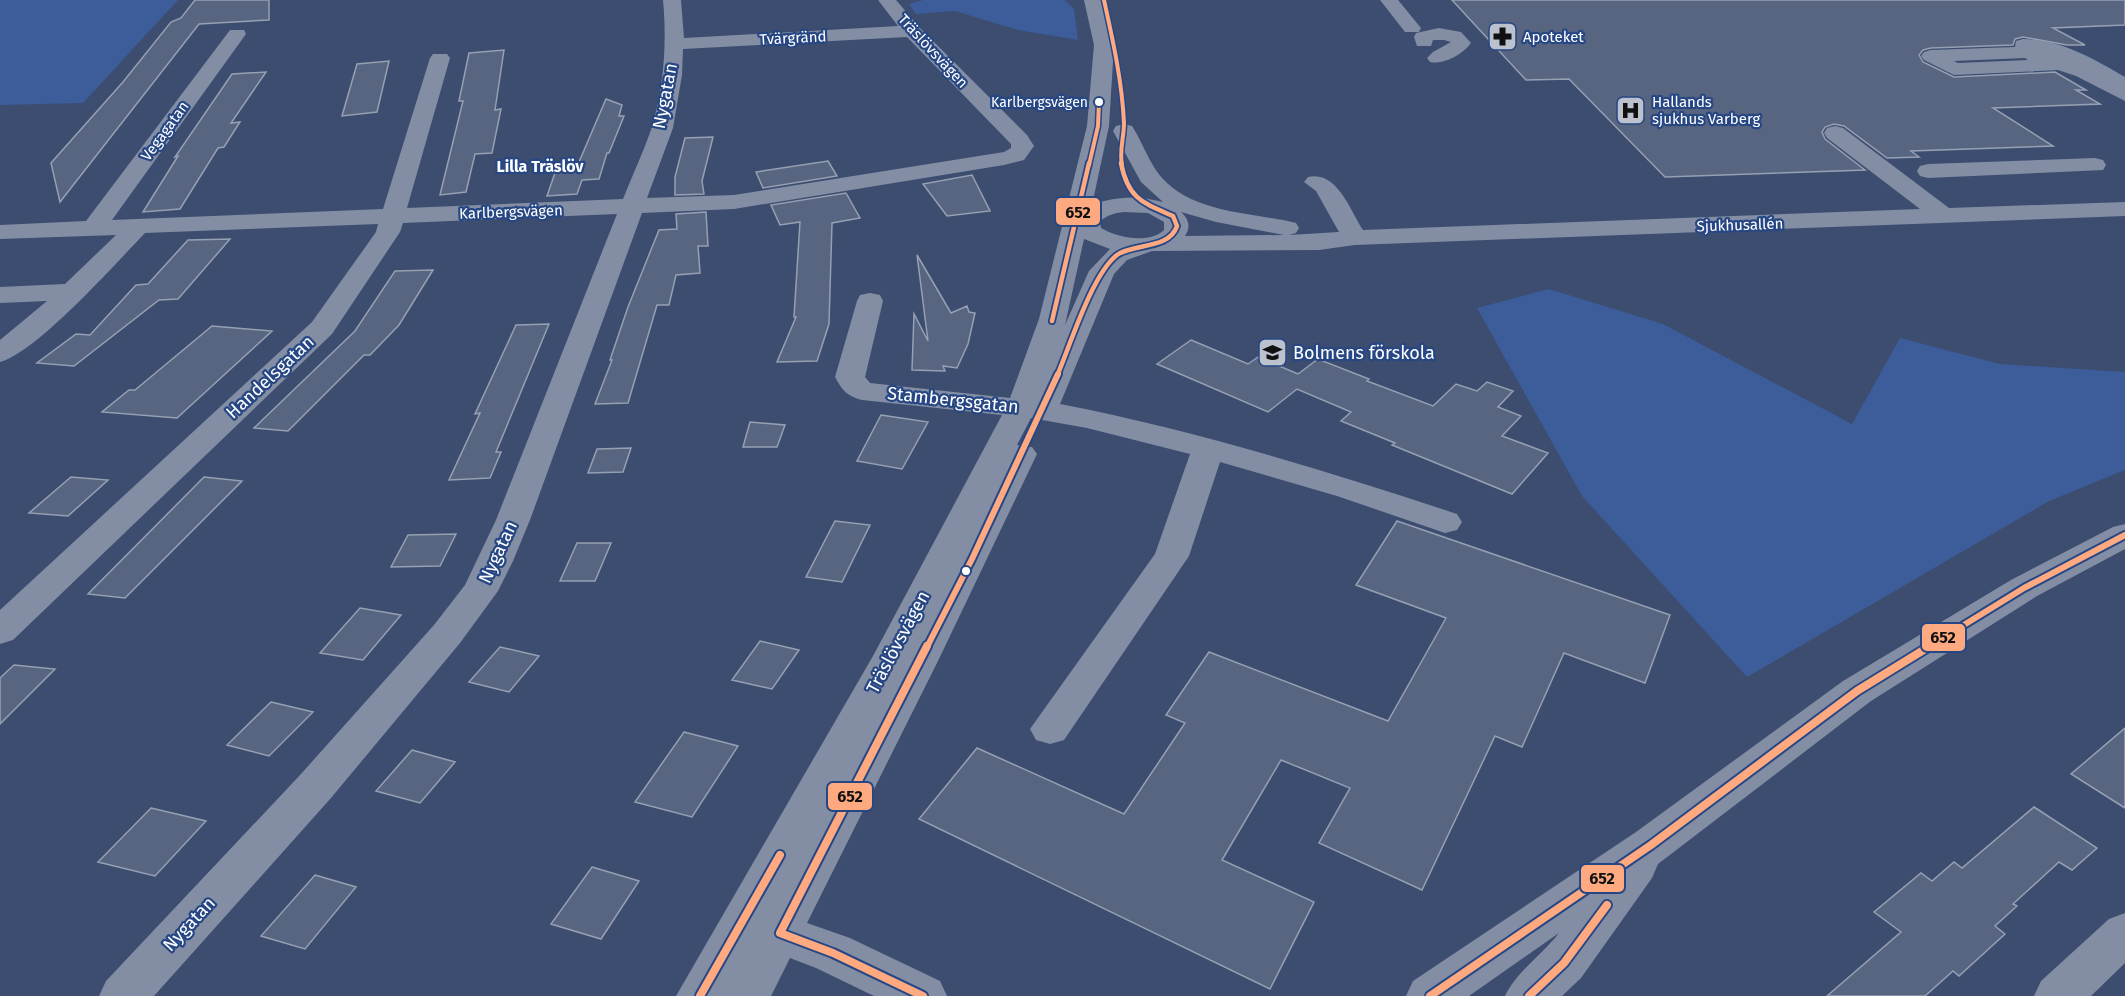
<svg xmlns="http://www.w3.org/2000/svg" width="2125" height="996" viewBox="0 0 2125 996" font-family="'Fira Sans',sans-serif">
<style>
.green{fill:#3c5d9a}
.building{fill:#586580;stroke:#96a0b3;stroke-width:1.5}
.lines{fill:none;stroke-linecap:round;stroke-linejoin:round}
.minor{fill:#838ea5;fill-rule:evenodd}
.bus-1-far3-casing{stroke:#274784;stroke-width:7}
.bus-1-far2-casing{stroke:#274784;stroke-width:8}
.bus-1-far1-casing{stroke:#274784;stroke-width:10}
.bus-1-casing{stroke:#274784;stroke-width:12}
.bus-1-far3{stroke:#ffa980;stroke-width:4}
.bus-1-far2{stroke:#ffa980;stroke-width:4.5}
.bus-1-far1{stroke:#ffa980;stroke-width:6}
.bus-1{stroke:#ffa980;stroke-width:8}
.bus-dot{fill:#fff;stroke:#274784;stroke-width:2}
.labels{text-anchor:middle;stroke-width:4.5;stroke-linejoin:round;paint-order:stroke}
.far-bus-label{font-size:14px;fill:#fff;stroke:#274784;text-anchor:end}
.far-poi-label{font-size:15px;fill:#fff;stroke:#274784;text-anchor:start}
.far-street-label{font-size:15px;fill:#fff;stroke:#274784}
.far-neighbourhood-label{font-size:16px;font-weight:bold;fill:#fff;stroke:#274784}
.street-label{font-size:18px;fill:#fff;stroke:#274784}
.poi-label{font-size:18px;fill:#fff;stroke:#274784;text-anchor:start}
.line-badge{stroke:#274784;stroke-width:2}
.pale-badge-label{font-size:16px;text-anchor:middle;font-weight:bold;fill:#111}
</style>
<rect width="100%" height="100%" fill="#3c4d6f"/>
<path class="green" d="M 0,0 L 178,0 L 83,103 L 0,105 Z
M 923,0 L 1065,0 L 1074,9 L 1078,40 L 1018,30 L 955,11 L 916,14 L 909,4 Z
M 1549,289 L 1663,324 L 1852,424 L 1900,338 L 2000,364 L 2125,372 L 2125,470 L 2049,501 L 1747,677 L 1582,496 L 1477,308 Z"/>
<path class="building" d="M 195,0 L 269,0 L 269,20 L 199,24 L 60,202 L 51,163 L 123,82 L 171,22 L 181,18 Z
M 1452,0 L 2125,0 L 2125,25 L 2053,28 L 2085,45 L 2067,45 L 2023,37 L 2015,39 L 2013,45 L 1931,48 L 1923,50 L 1919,55 L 1923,62 L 1954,77 L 2055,72 L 2086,90 L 2076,90 L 2100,104 L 1993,108 L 2053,146 L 1911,151 L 1919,157 L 1887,158 L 1844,126 L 1834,124 L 1825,127 L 1822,132 L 1825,139 L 1865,170 L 1665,177 L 1569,79 L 1526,80 Z
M 504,50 L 495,110 L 501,109 L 492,153 L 475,154 L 466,192 L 440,195 L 463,101 L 459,101 L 469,53 Z
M 389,61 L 377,112 L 342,116 L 357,64 Z
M 266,72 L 231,123 L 240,122 L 224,147 L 218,148 L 180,209 L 143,212 L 178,156 L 175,157 L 232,74 Z
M 606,99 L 622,105 L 619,116 L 624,116 L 609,153 L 607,153 L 599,179 L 582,180 L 577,194 L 547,196 L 556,170 L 576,169 Z
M 713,137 L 702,181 L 704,194 L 675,195 L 675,177 L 685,138 Z
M 828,161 L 837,176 L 763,188 L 756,172 Z
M 972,175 L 990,211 L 947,216 L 923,184 Z
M 846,193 L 860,218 L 832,223 L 829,324 L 817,361 L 777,362 L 796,317 L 794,317 L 800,222 L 780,225 L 771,205 Z
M 706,212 L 708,246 L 698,246 L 700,273 L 676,275 L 669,305 L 657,305 L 628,403 L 595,404 L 612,360 L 610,360 L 628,307 L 659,230 L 677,229 L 676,214 Z
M 230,239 L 178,299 L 159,300 L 74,366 L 37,363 L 76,334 L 90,335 L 136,285 L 148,284 L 188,240 Z
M 917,255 L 951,313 L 967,306 L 969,312 L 975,313 L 968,344 L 957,368 L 943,366 L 945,371 L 912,370 L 914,314 L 928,341 Z
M 433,270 L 399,325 L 370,355 L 364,355 L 288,431 L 254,428 L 355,331 L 395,271 Z
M 549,324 L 496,452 L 501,452 L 490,478 L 449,480 L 480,413 L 475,414 L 516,325 Z
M 212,326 L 272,331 L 177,418 L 102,412 L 129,390 L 135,390 Z
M 1191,340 L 1248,364 L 1258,357 L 1298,374 L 1318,359 L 1369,379 L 1367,381 L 1433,406 L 1456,384 L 1477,391 L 1487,382 L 1513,391 L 1498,407 L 1521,416 L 1502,436 L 1548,453 L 1512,494 L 1392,445 L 1395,443 L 1341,421 L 1351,412 L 1297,389 L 1268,412 L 1157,364 Z
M 881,415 L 928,422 L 902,469 L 857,461 Z
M 750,422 L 785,425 L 777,447 L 743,447 Z
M 631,448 L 623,472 L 588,473 L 597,449 Z
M 71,477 L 108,480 L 68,516 L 29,513 Z
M 204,477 L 242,481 L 125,598 L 88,594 Z
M 835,521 L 870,525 L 842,582 L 806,577 Z
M 1397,521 L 1670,615 L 1645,683 L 1564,653 L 1522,747 L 1495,736 L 1422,890 L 1319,843 L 1350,788 L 1281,760 L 1222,860 L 1314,902 L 1270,989 L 919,819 L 977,748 L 1124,814 L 1185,723 L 1166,715 L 1209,652 L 1388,721 L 1446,618 L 1356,585 Z
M 456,534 L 440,566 L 391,567 L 408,535 Z
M 577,543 L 611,543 L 595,581 L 560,581 Z
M 360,608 L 401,615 L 363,660 L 320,653 Z
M 760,641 L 799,650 L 772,689 L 732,680 Z
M 500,647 L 539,656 L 509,692 L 469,682 Z
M 14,665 L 55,669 L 0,724 L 0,678 Z
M 271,702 L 313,712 L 269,756 L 227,745 Z
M 2125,728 L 2125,808 L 2071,774 Z
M 684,732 L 738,746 L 692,817 L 635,802 Z
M 412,750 L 455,762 L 420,803 L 376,791 Z
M 2034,807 L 2097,848 L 2072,870 L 2059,862 L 2013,904 L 2017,906 L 1995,926 L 2005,934 L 1959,976 L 1953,971 L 1925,996 L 1827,996 L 1901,932 L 1874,912 L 1921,873 L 1932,881 L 1954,862 L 1962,868 Z
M 151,808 L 206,821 L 155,876 L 98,862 Z
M 592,867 L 639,881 L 601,939 L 551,924 Z
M 315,875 L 356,887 L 305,949 L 261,936 Z"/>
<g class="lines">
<path class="minor" d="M 663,0 L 681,0 L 684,38 L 898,26 L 878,0 L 896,0 L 919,27 L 1027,135 L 1034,146 L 1024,160 L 1004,165 L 734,209 L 642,213 L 530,520 L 513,561 L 498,591 L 460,643 L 331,798 L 154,996 L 99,996 L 106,981 L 301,774 L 434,625 L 465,585 L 496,520 L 617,214 L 403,223 L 400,232 L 332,334 L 13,640 L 0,644 L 0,610 L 312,322 L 376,232 L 378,224 L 145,233 C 116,263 36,353 0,362 L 0,340 L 47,301 L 0,303 L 0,287 L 65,284 L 116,235 L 0,239 L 0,225 L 86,221 L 230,30 L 244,30 L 246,34 L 112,220 L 383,209 L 430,58 L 433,54 L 447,54 L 450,58 L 407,208 L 623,199 C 632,176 643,153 651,130 C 664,89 667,42 663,0 ZM 907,37 L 1011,144 L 1011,148 L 1004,152 L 734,195 L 647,198 L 673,128 L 682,75 L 683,49 Z
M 1084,0 L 1102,0 L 1114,45 L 1109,126 L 1092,205 C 1115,196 1139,196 1163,202 L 1141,182 L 1113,131 L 1116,126 L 1124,124 L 1132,126 C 1143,143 1149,163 1162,178 C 1195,214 1252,212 1296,223 L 1299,228 L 1296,233 L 1289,235 L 1339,232 L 1316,191 L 1304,182 L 1308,177 C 1337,170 1350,210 1363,230 L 1920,209 L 1827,138 L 1824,133 L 1827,128 L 1835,126 L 1843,128 L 1949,208 L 2125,202 L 2125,216 L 1355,245 L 1319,250 L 1152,251 L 1127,260 L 1114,274 L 1060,404 C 1194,430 1327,471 1457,514 L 1462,522 L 1457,530 L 1445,533 L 1337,496 L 1220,462 L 1189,556 L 1064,740 L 1050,744 L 1036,740 L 1030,729 L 1155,554 L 1190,454 L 1087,428 L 1031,418 L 1017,445 L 1032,447 L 1037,454 L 938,661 L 807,923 L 850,938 L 940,981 L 947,996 L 874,996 L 816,968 L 790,958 L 771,996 L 676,996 L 873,656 L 1002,415 L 862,400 C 847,396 842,390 835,377 L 857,301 L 860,295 L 870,293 L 880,295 L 883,301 L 865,377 L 870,383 L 1010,398 L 1039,319 L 1087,126 L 1094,45 ZM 1124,212 L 1148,213 L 1164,222 L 1164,230 C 1150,244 1117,238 1101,228 L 1100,221 C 1108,215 1114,213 1124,212 ZM 1181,212 L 1216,222 L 1284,235 L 1185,236 C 1191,227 1189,219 1181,212 ZM 1084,239 L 1110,249 L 1089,271 L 1065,325 Z
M 1380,0 L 1398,0 L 1421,28 L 1419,32 L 1405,32 Z
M 1439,28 L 1461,32 L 1471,43 C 1463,54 1444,65 1430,62 L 1427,58 L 1433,52 L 1451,42 L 1444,40 L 1433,40 L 1431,46 L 1417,46 L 1414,37 L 1416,33 Z
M 2023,39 C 2062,40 2092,58 2125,77 L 2125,101 L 2076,76 L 2058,70 L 1954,75 L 1924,60 L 1921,56 L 1924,52 L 1931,50 L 2015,47 L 2016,41 ZM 2025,58 L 2028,60 L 1958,63 L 1954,61 Z
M 2095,158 L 2103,160 L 2106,165 L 2103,170 L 1928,178 L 1920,176 L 1917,171 L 1920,166 L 1928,164 Z
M 2125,524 L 2125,549 L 2037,596 L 1871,701 L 1658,864 L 1652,878 L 1581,978 L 1562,996 L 1505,996 C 1517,971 1542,955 1559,933 L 1469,996 L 1406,996 L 1413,981 L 1636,832 L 1843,681 L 2011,580 L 2113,527 Z
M 2125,913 L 2125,963 L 2091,996 L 2034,996 L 2041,981 L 2109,919 Z"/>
<defs>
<path id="bus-1-far3" d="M 1104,0 C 1113,41 1122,81 1124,123 C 1124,138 1119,150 1122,165
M 1089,165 L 1098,126 L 1099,102"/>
<path id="bus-1-far2" d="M 1052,321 L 1089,163
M 1057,376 C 1070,346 1092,274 1117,255 C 1133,243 1169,250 1177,226 L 1173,216 C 1143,203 1128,199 1121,163"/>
<path id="bus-1-far1" d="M 927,647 L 972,559 L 1058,374
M 1928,647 L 2024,588 L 2125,535"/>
<path id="bus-1" d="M 700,996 L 780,855
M 923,996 L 833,953 L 780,933 L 927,646
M 1430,996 L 1651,845 L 1857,691 L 1930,646
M 1529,996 L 1564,963 L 1607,905"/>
</defs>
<use href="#bus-1-far3" class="bus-1-far3-casing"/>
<use href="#bus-1-far2" class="bus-1-far2-casing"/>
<use href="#bus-1-far1" class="bus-1-far1-casing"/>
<use href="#bus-1" class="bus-1-casing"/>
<use href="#bus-1-far3" class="bus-1-far3"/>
<use href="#bus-1-far2" class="bus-1-far2"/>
<use href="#bus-1-far1" class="bus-1-far1"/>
<use href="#bus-1" class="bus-1"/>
</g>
<defs>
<symbol id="pharmacy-square" viewBox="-11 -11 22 22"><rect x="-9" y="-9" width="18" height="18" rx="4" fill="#bbc1cd" stroke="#274784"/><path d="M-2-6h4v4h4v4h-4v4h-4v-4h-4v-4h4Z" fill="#111"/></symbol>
<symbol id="hospital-square" viewBox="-11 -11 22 22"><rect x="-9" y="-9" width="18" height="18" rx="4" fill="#bbc1cd" stroke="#274784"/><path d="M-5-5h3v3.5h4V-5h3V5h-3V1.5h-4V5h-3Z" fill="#111"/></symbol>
<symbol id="school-square" viewBox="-11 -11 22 22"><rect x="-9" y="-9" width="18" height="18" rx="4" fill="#bbc1cd" stroke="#274784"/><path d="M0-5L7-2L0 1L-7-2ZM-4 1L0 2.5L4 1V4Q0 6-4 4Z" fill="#111"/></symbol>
</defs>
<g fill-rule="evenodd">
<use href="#pharmacy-square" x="1486" y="20" width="33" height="33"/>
<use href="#hospital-square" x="1614" y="94" width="33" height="33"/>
<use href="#school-square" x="1256" y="336" width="33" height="33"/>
</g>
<g class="bus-dot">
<circle cx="1099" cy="102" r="5"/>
<circle cx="966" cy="571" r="5"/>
</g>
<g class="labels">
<g class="far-bus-label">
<text x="1088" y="107">Karlbergsvägen</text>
</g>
<g class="far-poi-label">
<text x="1523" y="42">Apoteket</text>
<text x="1652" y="107">Hallands<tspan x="1652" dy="17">sjukhus Varberg</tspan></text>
</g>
<g class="far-street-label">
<text transform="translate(793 38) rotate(-3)" y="5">Tvärgränd</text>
<text transform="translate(933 51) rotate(47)" y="5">Träslövsvägen</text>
<text transform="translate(165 131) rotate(-54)" y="5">Vegagatan</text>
<text transform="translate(511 212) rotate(-2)" y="5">Karlbergsvägen</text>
<text transform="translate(1740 225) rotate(-2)" y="5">Sjukhusallén</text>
</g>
<g class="far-neighbourhood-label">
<text x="540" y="172">Lilla Träslöv</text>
</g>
<g class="street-label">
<text transform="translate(665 96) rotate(-79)" y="6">Nygatan</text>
<text transform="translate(270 377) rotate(-43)" y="6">Handelsgatan</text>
<text transform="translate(953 400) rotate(6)" y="6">Stambergsgatan</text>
<text transform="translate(498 552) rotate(-65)" y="6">Nygatan</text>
<text transform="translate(898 642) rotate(-62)" y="6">Träslövsvägen</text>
<text transform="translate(189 924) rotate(-47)" y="6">Nygatan</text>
</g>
<g class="poi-label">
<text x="1293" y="359">Bolmens förskola</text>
</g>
</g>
<g class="line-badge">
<rect x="1055" y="197" width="46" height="29" rx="6" fill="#ffa980"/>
<rect x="1921" y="623" width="45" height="29" rx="6" fill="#ffa980"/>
<rect x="827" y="782" width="46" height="29" rx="6" fill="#ffa980"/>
<rect x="1580" y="864" width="45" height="29" rx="6" fill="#ffa980"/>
</g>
<g class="pale-badge-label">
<text x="1078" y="218">652</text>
<text x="1943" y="643">652</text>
<text x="850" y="802">652</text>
<text x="1602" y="884">652</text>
</g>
</svg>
